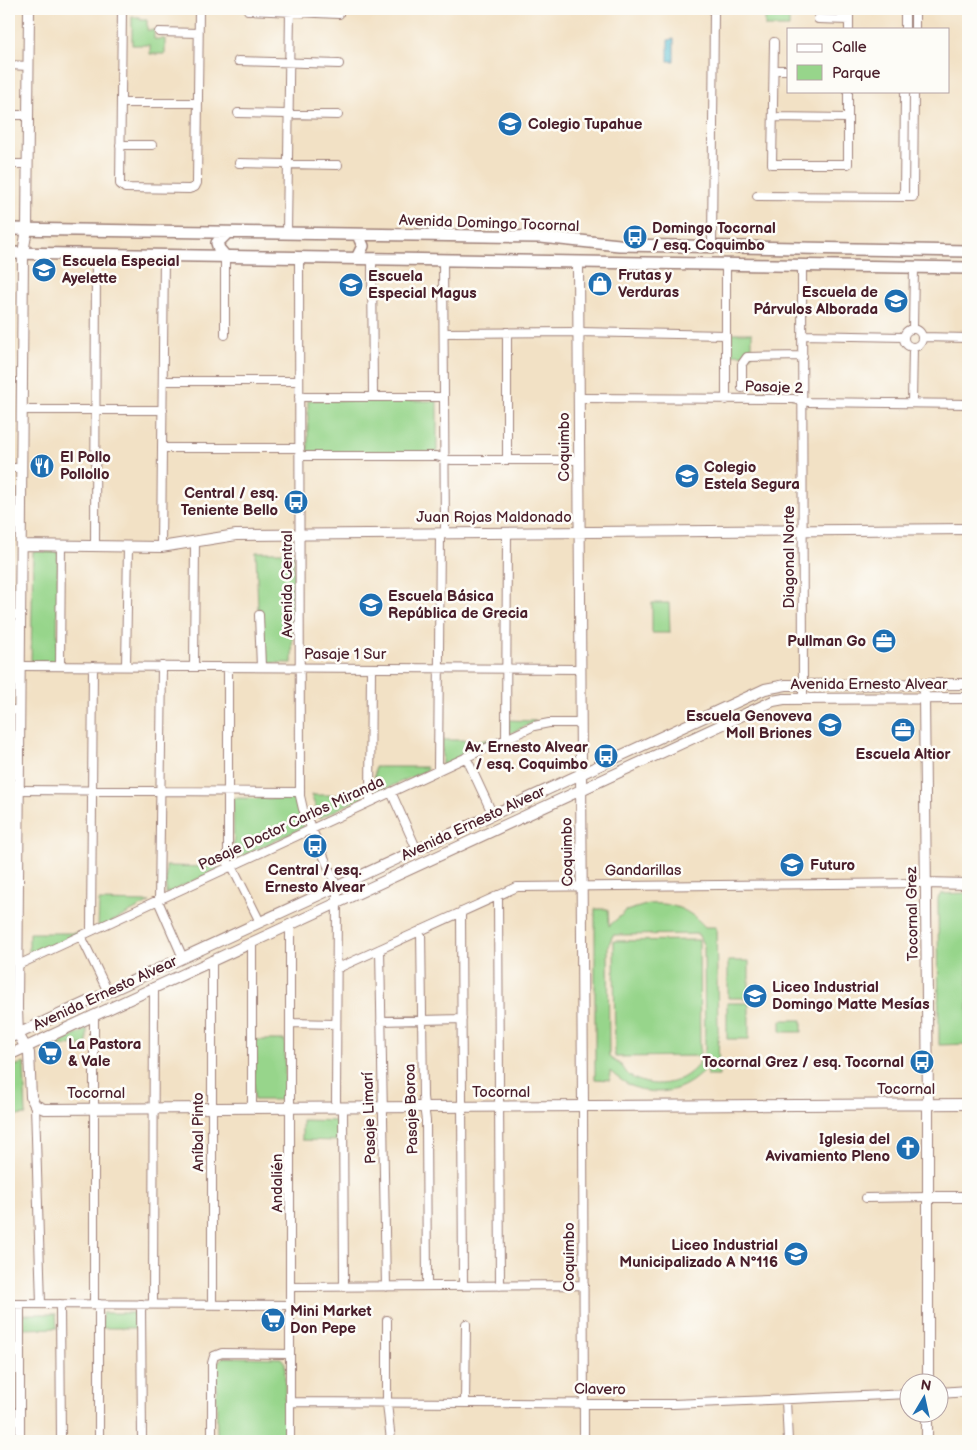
<svg xmlns="http://www.w3.org/2000/svg" width="977" height="1450" viewBox="0 0 977 1450" font-family="'Balsamiq Sans',sans-serif">
<style>
.green{fill:#97d58b;stroke:#707a5b;fill-rule:evenodd}
.water{fill:#54bdd2;stroke:#4f6e7e}
.lines{fill:none;stroke-linecap:round;stroke-linejoin:round}
.street-casing{stroke:#9e8078;stroke-width:10}
.secondary-casing{stroke:#9e8078;stroke-width:12}
.primary-casing{stroke:#9e8078;stroke-width:14}
.street{stroke:#fff;stroke-width:8}
.secondary{stroke:#fff;stroke-width:10}
.primary{stroke:#fff;stroke-width:11}
.labels{text-anchor:middle;stroke-width:5;stroke-linejoin:round;paint-order:stroke}
.poi-label{font-size:15px;font-weight:bold;fill:#4a1f2b;stroke:#fdfcf7;text-anchor:start}
.street-label{font-size:15px;fill:#4a1f2b;stroke:#fdfcf7}
</style>
<rect width="100%" height="100%" fill="#fdfcf7"/>
<filter id="ink" filterUnits="userSpaceOnUse"><feTurbulence type="fractalNoise" baseFrequency=".02" numOctaves="2"/><feDisplacementMap in="SourceGraphic" scale="10" xChannelSelector="R" yChannelSelector="G"/><feConvolveMatrix kernelMatrix="1 2 1 2 8 2 1 2 1" color-interpolation-filters="sRGB"/></filter>
<filter id="wash" filterUnits="userSpaceOnUse"><feTurbulence type="fractalNoise" baseFrequency=".0096" numOctaves="4" result="noise"/><feDisplacementMap in="SourceGraphic" scale="20" xChannelSelector="R" yChannelSelector="G"/><feGaussianBlur stdDeviation="1.12" result="paint"/><feColorMatrix in="noise" values="0 0 0 0 0 0 0 0 0 0 0 0 0 0 0 0 0 1.4 0 .05"/><feComposite in="paint" operator="in"/></filter>
<g filter="url(#wash)">
<rect width="100%" height="100%" fill="#f2e1c5"/>
<path class="green" d="M 765,9 L 789,9 L 789,27 L 765,27 Z
M 132,17 L 140,17 L 140,20 L 147,20 L 147,30 L 154,30 L 154,39 L 165,39 L 165,54 L 150,54 L 150,45 L 132,45 Z
M 731,333 L 752,333 L 752,355 L 731,354 Z
M 308,400 L 437,401 L 437,454 L 308,452 Z
M 33,551 L 58,552 L 57,662 L 31,662 Z
M 256,552 L 294,552 L 292,663 L 265,663 L 261,609 L 258,609 Z
M 652,603 L 669,603 L 670,633 L 652,633 Z
M 509,720 L 536,721 L 509,734 Z
M 442,740 L 493,740 L 494,742 L 442,767 Z
M 375,767 L 426,767 L 427,770 L 374,794 Z
M 311,795 L 362,795 L 363,797 L 320,818 Z
M 233,798 L 294,799 L 304,827 L 234,860 Z
M 166,866 L 218,867 L 218,869 L 166,894 Z
M 968,893 L 968,1044 L 939,1045 L 938,898 L 941,894 Z
M 99,901 L 150,902 L 98,929 Z
M 649,904 C 672,902 690,910 705,927 L 716,927 L 719,1076 L 708,1076 L 707,1067 C 681,1099 640,1100 610,1071 L 610,1080 L 595,1079 L 595,909 L 608,909 L 609,926 L 626,911 ZM 698,934 L 704,946 L 705,1049 C 698,1079 662,1092 635,1079 C 628,1076 626,1072 622,1066 C 619,1063 612,1060 609,1057 L 608,946 L 613,935 Z
M 29,933 L 80,933 L 29,955 Z
M 699,940 L 700,1056 L 615,1057 L 614,941 Z
M 728,961 L 749,961 L 749,998 L 728,998 Z
M 727,1003 L 749,1003 L 749,1039 L 727,1039 Z
M 781,1020 L 802,1020 L 802,1032 L 781,1032 Z
M 87,1029 L 87,1045 L 56,1046 Z
M 254,1040 L 285,1040 L 285,1100 L 254,1100 Z
M 24,1063 L 26,1115 L 12,1116 L 15,1066 Z
M 302,1120 L 340,1121 L 339,1141 L 302,1140 Z
M 102,1313 L 135,1313 L 135,1328 L 102,1328 Z
M 23,1314 L 56,1314 L 57,1328 L 24,1329 Z
M 223,1357 L 281,1358 L 285,1363 L 285,1441 L 217,1441 L 216,1364 Z"/>
<path class="water" d="M 674,39 L 674,61 L 668,61 L 668,40 Z"/>
</g>
<g filter="url(#ink)">
<g class="lines">
<defs>
<path id="street" d="M 122,9 L 120,184 L 125,188 L 189,189 L 195,187 L 197,183 L 199,9
M 248,10 L 339,14
M 818,19 L 849,20
M 849,29 L 849,9
M 905,29 L 905,9
M 915,29 L 915,9
M 159,32 L 198,33
M 774,42 L 772,164 L 848,164 L 848,91
M 238,61 L 339,64
M 9,65 L 28,66
M 774,70 L 788,70
M 121,103 L 198,103
M 238,113 L 338,115
M 9,115 L 28,115
M 773,117 L 848,118
M 120,145 L 152,145
M 239,163 L 338,165
M 9,164 L 27,164
M 757,196 L 913,197 L 914,91
M 904,197 L 905,91
M 287,233 L 290,9
M 712,246 L 714,9
M 299,257 L 300,796 L 303,809 L 337,887 L 336,1107
M 372,258 L 373,397
M 443,260 L 445,533
M 726,264 L 726,400
M 802,265 L 803,699
M 913,329 L 914,267
M904 338a9 9 0 1 1 18 0a9 9 0 1 1-18 0Z
M 507,332 L 507,460
M 444,333 L 578,332 L 726,335
M 225,335 L 225,256
M 802,335 L 904,337
M 922,337 L 968,338
M 163,381 L 299,381
M 742,388 L 742,364 L 747,357 L 803,356
M 299,397 L 444,397
M 579,398 L 793,399 L 809,402 L 968,404
M 912,403 L 913,347
M 22,410 L 163,410
M 162,448 L 300,448
M 300,456 L 436,456 L 451,460 L 579,460
M 9,468 L 21,468
M 95,546 L 96,254
M 161,547 L 164,255
M 9,615 L 20,615
M 259,615 L 261,667
M 20,666 L 580,669
M 60,666 L 61,545
M 126,666 L 128,546
M 162,666 L 159,903 L 183,958
M 194,667 L 195,542
M 9,710 L 19,710
M 506,739 L 507,532
M 9,745 L 19,745
M 466,757 L 493,815
M 438,771 L 440,533
M 19,790 L 300,792
M 391,792 L 417,850
M 370,802 L 371,668
M 232,866 L 260,922
M 228,868 L 228,667
M 498,895 L 500,1286
M 461,912 L 463,1286
M 290,924 L 290,1441
M 421,930 L 423,1097 L 426,1121 L 427,1286
M 91,931 L 93,666
M 81,936 L 108,992
M 252,942 L 252,1108
M 380,949 L 386,1287
M 212,960 L 212,1304
M 18,965 L 534,726 L 549,723 L 581,723
M 336,969 L 517,887 L 926,883
M 94,1015 L 94,1304
M 381,1021 L 462,1019
M 290,1023 L 336,1024
M 35,1105 L 41,1304
M 583,1106 L 584,1441
M 343,1107 L 344,1287
M 866,1198 L 928,1197
M 290,1287 L 584,1285
M 9,1304 L 290,1305
M 60,1304 L 61,1441
M 99,1304 L 99,1441
M 141,1304 L 142,1441
M 153,1304 L 154,987
M 387,1320 L 387,1403 L 391,1441
M 786,1400 L 788,1441
M 290,1402 L 673,1404 L 910,1394
M 465,1403 L 466,1324
M 20,1441 L 20,1304
M 212,1441 L 212,1363 L 214,1356 L 222,1353 L 290,1354"/>
<path id="secondary" d="M 29,9 L 27,229 L 23,253 L 17,1008 L 18,1034 L 29,1053 L 31,1097 L 35,1105 L 44,1109 L 968,1104
M 578,262 L 583,1106
M 21,545 L 161,547 L 236,535 L 968,529
M 924,694 L 928,1104 L 928,1382
M 926,883 L 968,884
M 9,1038 L 765,689 L 786,685 L 968,684
M 9,1055 L 773,701 L 784,699 L 968,698
M 928,1197 L 968,1197
M 940,1393 L 968,1391
M 927,1441 L 927,1412"/>
<path id="primary" d="M 9,229 L 541,237 L 619,245 L 968,251
M 9,253 L 968,268
M 225,256 L 219,249 L 217,243 L 227,233
M 357,258 L 363,246 L 358,235"/>
</defs>
<use href="#street" class="street-casing"/>
<use href="#secondary" class="secondary-casing"/>
<use href="#primary" class="primary-casing"/>
<use href="#street" class="street"/>
<use href="#secondary" class="secondary"/>
<use href="#primary" class="primary"/>
</g>
</g>
<defs>
<symbol id="school-disc" viewBox="-11 -11 22 22"><circle r="9.5" fill="#1f6fb2" stroke="#fdfcf7"/><path d="M0-5L7-2L0 1L-7-2ZM-4 1L0 2.5L4 1V4Q0 6-4 4Z" fill="#fff"/></symbol>
<symbol id="bus-disc" viewBox="-11 -11 22 22"><circle r="9.5" fill="#1f6fb2" stroke="#fdfcf7"/><path d="M-5-6H5V4H4V6H2V4H-2V6H-4V4H-5ZM-3.5-4V0h7V-4ZM-3.5 1.2v1.5H-2V1.2ZM2 1.2v1.5H3.5V1.2Z" fill="#fff"/></symbol>
<symbol id="shop-disc" viewBox="-11 -11 22 22"><circle r="9.5" fill="#1f6fb2" stroke="#fdfcf7"/><path d="M-5-2.5h2.3a2.7 3.5 0 0 1 5.4 0H5L5.5 6h-11ZM-1.5-2.5h3a1.5 2.3 0 0 0-3 0Z" fill="#fff"/></symbol>
<symbol id="restaurant-disc" viewBox="-11 -11 22 22"><circle r="9.5" fill="#1f6fb2" stroke="#fdfcf7"/><path d="M-5-6h1v4h1v-4h1v4h1v-4h1v5L-1.5 .5V6h-2V.5L-5-1ZM5-6V6H3V1.5H1.5Q1.5-4 5-6Z" fill="#fff"/></symbol>
<symbol id="office-disc" viewBox="-11 -11 22 22"><circle r="9.5" fill="#1f6fb2" stroke="#fdfcf7"/><path d="M-6-3h4V-5.5h4V-3h4V5H-6ZM-1-4.5V-3h2v-1.5ZM-6 0V1H6V0Z" fill="#fff"/></symbol>
<symbol id="supermarket-disc" viewBox="-11 -11 22 22"><circle r="9.5" fill="#1f6fb2" stroke="#fdfcf7"/><path d="M-6-5.5h2.5l.6 2H6L4.5 2H-2.5L-4.4-4H-6ZM-1.5 3.2a1.3 1.3 0 1 0 .1 0ZM3 3.2a1.3 1.3 0 1 0 .1 0Z" fill="#fff"/></symbol>
<symbol id="church-disc" viewBox="-11 -11 22 22"><circle r="9.5" fill="#1f6fb2" stroke="#fdfcf7"/><path d="M-1.2-6h2.4v3.5h3.3v2.4h-3.3V6h-2.4V-.1h-3.3v-2.4h3.3Z" fill="#fff"/></symbol>
</defs>
<g fill-rule="evenodd">
<use href="#school-disc" x="496" y="110" width="28" height="28"/>
<use href="#bus-disc" x="621" y="223" width="28" height="28"/>
<use href="#school-disc" x="30" y="256" width="28" height="28"/>
<use href="#shop-disc" x="586" y="270" width="28" height="28"/>
<use href="#school-disc" x="337" y="271" width="28" height="28"/>
<use href="#school-disc" x="882" y="287" width="28" height="28"/>
<use href="#restaurant-disc" x="28" y="452" width="28" height="28"/>
<use href="#school-disc" x="673" y="462" width="28" height="28"/>
<use href="#bus-disc" x="282" y="488" width="28" height="28"/>
<use href="#school-disc" x="357" y="591" width="28" height="28"/>
<use href="#office-disc" x="870" y="627" width="28" height="28"/>
<use href="#school-disc" x="816" y="711" width="28" height="28"/>
<use href="#office-disc" x="889" y="716" width="28" height="28"/>
<use href="#bus-disc" x="592" y="742" width="28" height="28"/>
<use href="#bus-disc" x="301" y="832" width="28" height="28"/>
<use href="#school-disc" x="778" y="851" width="28" height="28"/>
<use href="#school-disc" x="741" y="982" width="28" height="28"/>
<use href="#supermarket-disc" x="36" y="1039" width="28" height="28"/>
<use href="#bus-disc" x="908" y="1048" width="28" height="28"/>
<use href="#church-disc" x="894" y="1134" width="28" height="28"/>
<use href="#school-disc" x="782" y="1240" width="28" height="28"/>
<use href="#supermarket-disc" x="259" y="1306" width="28" height="28"/>
</g>
<g class="labels">
<g class="poi-label">
<text x="528" y="129">Colegio Tupahue</text>
<text x="652" y="233">Domingo Tocornal<tspan x="652" dy="17">/ esq. Coquimbo</tspan></text>
<text x="62" y="266">Escuela Especial<tspan x="62" dy="17">Ayelette</tspan></text>
<text x="618" y="280">Frutas y<tspan x="618" dy="17">Verduras</tspan></text>
<text x="368" y="281">Escuela<tspan x="368" dy="17">Especial Magus</tspan></text>
<text x="878" y="297" text-anchor="end">Escuela de<tspan x="878" dy="17">Párvulos Alborada</tspan></text>
<text x="60" y="462">El Pollo<tspan x="60" dy="17">Pollollo</tspan></text>
<text x="704" y="472">Colegio<tspan x="704" dy="17">Estela Segura</tspan></text>
<text x="278" y="498" text-anchor="end">Central / esq.<tspan x="278" dy="17">Teniente Bello</tspan></text>
<text x="388" y="601">Escuela Básica<tspan x="388" dy="17">República de Grecia</tspan></text>
<text x="866" y="646" text-anchor="end">Pullman Go</text>
<text x="812" y="721" text-anchor="end">Escuela Genoveva<tspan x="812" dy="17">Moll Briones</tspan></text>
<text x="588" y="752" text-anchor="end">Av. Ernesto Alvear<tspan x="588" dy="17">/ esq. Coquimbo</tspan></text>
<text x="903" y="759" text-anchor="middle">Escuela Altior</text>
<text x="810" y="870">Futuro</text>
<text x="315" y="875" text-anchor="middle">Central / esq.<tspan x="315" dy="17">Ernesto Alvear</tspan></text>
<text x="772" y="992">Liceo Industrial<tspan x="772" dy="17">Domingo Matte Mesías</tspan></text>
<text x="68" y="1049">La Pastora<tspan x="68" dy="17">&amp; Vale</tspan></text>
<text x="904" y="1067" text-anchor="end">Tocornal Grez / esq. Tocornal</text>
<text x="890" y="1144" text-anchor="end">Iglesia del<tspan x="890" dy="17">Avivamiento Pleno</tspan></text>
<text x="778" y="1250" text-anchor="end">Liceo Industrial<tspan x="778" dy="17">Municipalizado A N°116</tspan></text>
<text x="290" y="1316">Mini Market<tspan x="290" dy="17">Don Pepe</tspan></text>
</g>
<g class="street-label">
<text transform="translate(489 223) rotate(2)" y="5">Avenida Domingo Tocornal</text>
<text transform="translate(774 387) rotate(2)" y="5">Pasaje 2</text>
<text transform="translate(564 447) rotate(-90)" y="5">Coquimbo</text>
<text x="494" y="522">Juan Rojas Maldonado</text>
<text transform="translate(789 557) rotate(-90)" y="5">Diagonal Norte</text>
<text transform="translate(287 584) rotate(-90)" y="5">Avenida Central</text>
<text x="345" y="659">Pasaje 1 Sur</text>
<text x="869" y="689">Avenida Ernesto Alvear</text>
<text transform="translate(291 823) rotate(-25)" y="5">Pasaje Doctor Carlos Miranda</text>
<text transform="translate(473 823) rotate(-25)" y="5">Avenida Ernesto Alvear</text>
<text transform="translate(567 852) rotate(-91)" y="5">Coquimbo</text>
<text x="643" y="875">Gandarillas</text>
<text transform="translate(912 914) rotate(-91)" y="5">Tocornal Grez</text>
<text transform="translate(105 993) rotate(-25)" y="5">Avenida Ernesto Alvear</text>
<text x="906" y="1094">Tocornal</text>
<text x="501" y="1097">Tocornal</text>
<text x="96" y="1098">Tocornal</text>
<text transform="translate(411 1109) rotate(-92)" y="5">Pasaje Boroa</text>
<text transform="translate(369 1118) rotate(-92)" y="5">Pasaje Limarí</text>
<text transform="translate(198 1132) rotate(-90)" y="5">Aníbal Pinto</text>
<text transform="translate(277 1183) rotate(-90)" y="5">Andalién</text>
<text transform="translate(569 1257) rotate(-90)" y="5">Coquimbo</text>
<text transform="translate(600 1389) rotate(1)" y="5">Clavero</text>
</g>
</g>
<rect width="977" height="1450" fill="none" stroke="#fdfcf7" stroke-width="30"/>
<rect x="787" y="28" width="162" height="65" fill="#fdfcf7" stroke="#b5a4a5"/>
<rect x="797" y="44" width="25" height="8" fill="#ffffff" stroke="#b5a4a5"/>
<text x="832" y="52" font-size="15" fill="#4a1f2b">Calle</text>
<rect x="797" y="65" width="25" height="15" fill="#97d58b" stroke="#b5a4a5"/>
<text x="832" y="78" font-size="15" fill="#4a1f2b">Parque</text>
<g transform="translate(924 1398) rotate(9)"><circle r="24" fill="#fdfcf7" stroke="#b5a4a5"/>
<path d="M0-4L9 19L0 12L-9 19Z" fill="#1f6fb2"/>
<text y="-8" font-size="14" font-weight="bold" text-anchor="middle" fill="#4a1f2b">N</text>
</g>
</svg>
